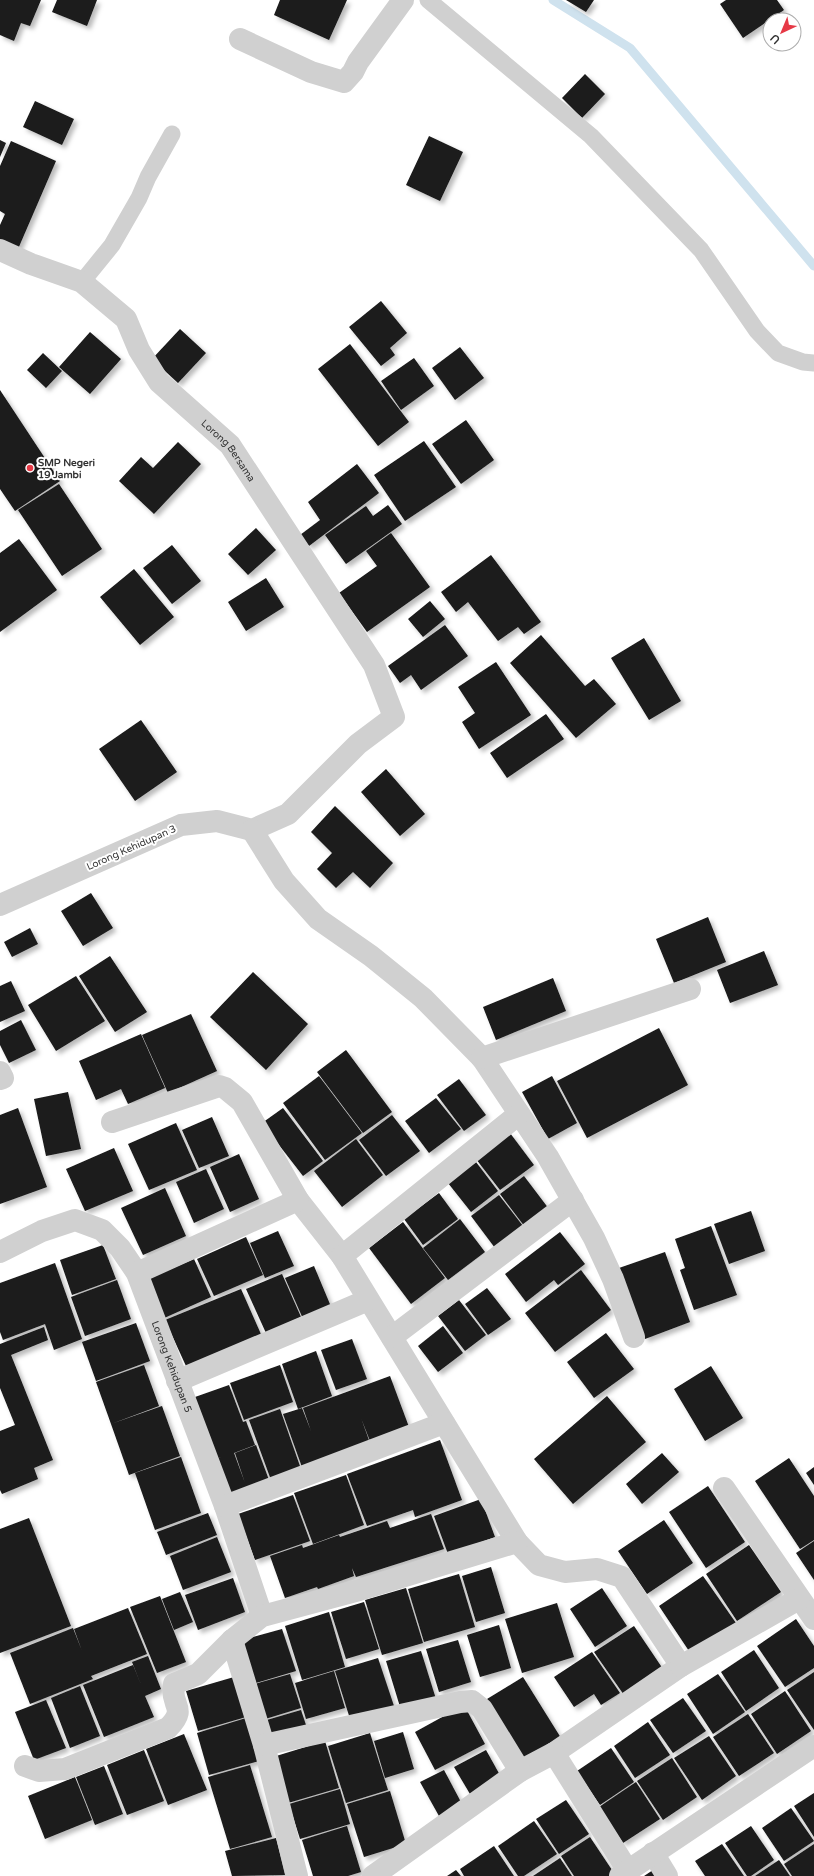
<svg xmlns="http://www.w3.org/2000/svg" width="814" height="1876" viewBox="0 0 814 1876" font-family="'Varela Round',sans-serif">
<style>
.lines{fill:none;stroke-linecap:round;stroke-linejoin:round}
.stream{stroke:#cfe2ee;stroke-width:9}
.building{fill:#1a1a1a;filter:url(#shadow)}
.service{stroke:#d0d0d0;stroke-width:17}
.minor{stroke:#d0d0d0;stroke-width:22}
.poi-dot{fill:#e63946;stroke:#fff;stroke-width:1.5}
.labels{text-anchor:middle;stroke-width:4;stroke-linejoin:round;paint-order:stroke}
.street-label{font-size:10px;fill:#333;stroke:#fff}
.poi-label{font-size:10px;font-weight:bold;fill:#333;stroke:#fff;text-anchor:start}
</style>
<defs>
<filter id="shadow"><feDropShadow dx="3.5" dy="3.5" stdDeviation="2" flood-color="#0004"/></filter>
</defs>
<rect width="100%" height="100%" fill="#fff"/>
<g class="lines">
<path class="stream" d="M 553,0 L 630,48 L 814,266"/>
</g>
<path class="building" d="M 0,0 L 41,0 L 30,26 L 21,23 L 14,41 L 0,35 Z
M 57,0 L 97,0 L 87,26 L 52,12 Z
M 280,0 L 347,0 L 329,40 L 274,15 Z
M 566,0 L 594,0 L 586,12 Z
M 726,0 L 777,0 L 784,10 L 743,38 L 720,4 Z
M 585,74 L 605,94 L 582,118 L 562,98 Z
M 35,101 L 74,119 L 62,145 L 23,127 Z
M 429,136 L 463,152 L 440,201 L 406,185 Z
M 0,140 L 6,143 L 0,157 Z
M 11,141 L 56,161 L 18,249 L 0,241 L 0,225 L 5,214 L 0,211 L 0,166 Z
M 381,301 L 407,333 L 390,348 L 395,355 L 381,366 L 349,327 Z
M 180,329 L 206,353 L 178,383 L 152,359 Z
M 90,332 L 121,359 L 90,394 L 59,367 Z
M 350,344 L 409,422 L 378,446 L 318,369 Z
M 460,347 L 484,378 L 455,400 L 432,368 Z
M 43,353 L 62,371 L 46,388 L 27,370 Z
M 414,358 L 434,386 L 401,410 L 381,381 Z
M 0,390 L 60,481 L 15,511 L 0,489 Z
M 466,420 L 494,460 L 461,484 L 432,444 Z
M 424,441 L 456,487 L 405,521 L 374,475 Z
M 178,442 L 201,464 L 154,514 L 119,481 L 141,457 L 153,468 Z
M 357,464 L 379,493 L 309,546 L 300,535 L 320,520 L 308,502 Z
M 59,484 L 102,549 L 62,576 L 18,510 Z
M 388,505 L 402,524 L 346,564 L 325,535 L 366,506 L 373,516 Z
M 256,528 L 276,550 L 248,575 L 228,554 Z
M 391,533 L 430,587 L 367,632 L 339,593 L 377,566 L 366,551 Z
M 19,539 L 57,590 L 0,632 L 0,553 Z
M 172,545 L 201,581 L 172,604 L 143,568 Z
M 491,555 L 541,622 L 524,634 L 518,627 L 498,641 L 468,602 L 456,612 L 441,592 Z
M 134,569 L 174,617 L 140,645 L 100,597 Z
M 266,578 L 284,607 L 246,631 L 228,602 Z
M 430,601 L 445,619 L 423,637 L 408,619 Z
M 445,625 L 468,656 L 421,690 L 411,675 L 400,683 L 388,666 Z
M 541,635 L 585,686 L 594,679 L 616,704 L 576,738 L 510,663 Z
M 644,638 L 681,701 L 649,720 L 611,658 Z
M 496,662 L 531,715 L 479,749 L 462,722 L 475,713 L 458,687 Z
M 546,714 L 564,739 L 507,778 L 490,753 Z
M 141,720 L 177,772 L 135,801 L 99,749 Z
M 386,769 L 425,814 L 400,836 L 361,792 Z
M 335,806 L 393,863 L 370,888 L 353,872 L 336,888 L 317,869 L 332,853 L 311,832 Z
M 91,893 L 113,928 L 83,946 L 61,911 Z
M 708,917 L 726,962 L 674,983 L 656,939 Z
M 30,928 L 38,944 L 12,957 L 4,942 Z
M 764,951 L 778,985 L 730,1003 L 717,970 Z
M 110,956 L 147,1012 L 115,1032 L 79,976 Z
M 253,972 L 308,1024 L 266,1070 L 210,1017 Z
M 76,976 L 105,1021 L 56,1051 L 28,1005 Z
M 553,978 L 566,1011 L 496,1040 L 483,1007 Z
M 11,981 L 25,1011 L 0,1022 L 0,986 Z
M 191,1014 L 217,1071 L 168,1093 L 142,1035 Z
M 21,1020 L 36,1050 L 9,1063 L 0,1045 L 0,1031 Z
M 659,1028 L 688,1085 L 587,1138 L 557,1081 Z
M 141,1034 L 165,1088 L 128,1104 L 121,1089 L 96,1100 L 79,1061 Z
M 346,1050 L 392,1112 L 363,1133 L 317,1072 Z
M 319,1076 L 362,1133 L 325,1160 L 283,1103 Z
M 552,1076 L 577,1123 L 548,1139 L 522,1092 Z
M 459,1079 L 486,1115 L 464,1131 L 437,1095 Z
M 68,1092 L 81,1149 L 46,1156 L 34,1099 Z
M 436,1098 L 461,1129 L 429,1153 L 405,1121 Z
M 18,1108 L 47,1187 L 0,1204 L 0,1115 Z
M 283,1108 L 323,1161 L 303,1176 L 262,1123 Z
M 392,1115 L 420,1151 L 386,1176 L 359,1140 Z
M 212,1117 L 229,1156 L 199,1168 L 182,1130 Z
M 176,1123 L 197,1170 L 149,1190 L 128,1144 Z
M 510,1133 L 534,1165 L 500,1190 L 476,1159 Z
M 356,1139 L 383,1175 L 342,1207 L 314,1171 Z
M 114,1148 L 133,1191 L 85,1211 L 66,1169 Z
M 239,1154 L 259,1199 L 230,1212 L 210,1167 Z
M 476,1162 L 498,1191 L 471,1212 L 448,1183 Z
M 206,1169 L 224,1209 L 194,1223 L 176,1182 Z
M 524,1176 L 549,1209 L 525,1227 L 500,1194 Z
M 165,1188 L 186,1236 L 143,1255 L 121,1208 Z
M 439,1193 L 458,1219 L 423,1245 L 404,1219 Z
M 499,1195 L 523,1226 L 495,1248 L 471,1216 Z
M 751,1211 L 765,1251 L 729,1264 L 714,1224 Z
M 460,1219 L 485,1252 L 448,1280 L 423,1248 Z
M 403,1222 L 445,1278 L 411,1304 L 369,1248 Z
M 711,1226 L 737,1295 L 694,1310 L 680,1270 L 685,1268 L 675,1239 Z
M 278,1231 L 294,1266 L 265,1278 L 250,1243 Z
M 560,1232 L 585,1264 L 558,1285 L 554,1280 L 526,1302 L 505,1274 Z
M 246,1237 L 263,1275 L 214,1296 L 197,1259 Z
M 103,1245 L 116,1279 L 72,1295 L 60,1260 Z
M 665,1252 L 690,1322 L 645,1339 L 619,1268 Z
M 194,1259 L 211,1297 L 162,1319 L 145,1280 Z
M 55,1263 L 82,1339 L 54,1350 L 45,1324 L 3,1340 L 0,1332 L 0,1283 Z
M 314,1266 L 332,1309 L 304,1321 L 285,1278 Z
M 581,1270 L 611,1310 L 555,1352 L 525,1313 Z
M 282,1274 L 301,1317 L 266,1333 L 246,1289 Z
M 117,1280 L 131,1319 L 85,1336 L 71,1297 Z
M 487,1288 L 511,1319 L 488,1335 L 465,1304 Z
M 241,1289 L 264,1341 L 186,1366 L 165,1320 Z
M 459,1300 L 486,1335 L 465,1351 L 438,1316 Z
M 136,1323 L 150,1361 L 96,1381 L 82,1342 Z
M 443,1326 L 463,1353 L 438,1372 L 418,1346 Z
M 44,1327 L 48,1340 L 11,1355 L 53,1460 L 34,1468 L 38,1479 L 2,1494 L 0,1490 L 0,1431 L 15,1425 L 0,1388 L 0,1344 Z
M 606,1333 L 634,1369 L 594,1398 L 567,1362 Z
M 352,1339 L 367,1379 L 336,1390 L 321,1350 Z
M 316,1351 L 332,1396 L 298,1409 L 282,1364 Z
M 144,1365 L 159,1406 L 111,1424 L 96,1382 Z
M 280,1365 L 293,1402 L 244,1420 L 230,1383 Z
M 711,1366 L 743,1418 L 705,1441 L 674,1389 Z
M 390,1376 L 409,1427 L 370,1441 L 361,1418 L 370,1443 L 303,1470 L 283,1414 L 302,1408 L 311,1431 L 303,1408 Z
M 229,1385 L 243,1422 L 246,1421 L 255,1445 L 234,1453 L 245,1483 L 235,1453 L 256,1445 L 269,1480 L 229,1499 L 215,1460 L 221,1457 L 214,1460 L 195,1397 Z
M 607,1396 L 646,1442 L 573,1504 L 534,1459 Z
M 162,1406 L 180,1456 L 129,1475 L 111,1424 Z
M 280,1409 L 301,1469 L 271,1480 L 249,1420 Z
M 440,1440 L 462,1500 L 415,1517 L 413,1510 L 367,1526 L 347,1474 Z
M 662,1453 L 679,1472 L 642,1504 L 626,1484 Z
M 181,1457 L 201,1513 L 155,1530 L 135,1473 Z
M 789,1458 L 814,1496 L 814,1540 L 800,1549 L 755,1481 Z
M 814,1467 L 814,1485 L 806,1473 Z
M 346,1475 L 364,1525 L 313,1544 L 294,1493 Z
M 708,1486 L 745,1542 L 706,1568 L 669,1512 Z
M 293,1495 L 310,1541 L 255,1560 L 238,1514 Z
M 481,1499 L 495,1537 L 448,1554 L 434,1516 Z
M 208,1513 L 217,1535 L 166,1555 L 157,1532 Z
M 431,1514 L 444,1549 L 356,1577 L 352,1568 L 354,1576 L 318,1589 L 317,1587 L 285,1598 L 270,1556 L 302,1545 L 303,1548 L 339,1535 L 340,1537 L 387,1521 L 390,1528 Z
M 29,1518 L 71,1626 L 0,1653 L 0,1529 Z
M 664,1520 L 693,1563 L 647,1594 L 618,1551 Z
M 217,1537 L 231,1572 L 183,1590 L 170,1556 Z
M 814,1541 L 814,1580 L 796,1553 Z
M 749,1545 L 781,1592 L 737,1621 L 706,1574 Z
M 491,1567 L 505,1613 L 476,1622 L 462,1576 Z
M 459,1574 L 475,1627 L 424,1642 L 408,1589 Z
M 703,1576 L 736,1623 L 691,1654 L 659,1606 Z
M 233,1578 L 245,1612 L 198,1630 L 185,1595 Z
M 406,1588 L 423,1643 L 382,1655 L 365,1600 Z
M 602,1588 L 627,1626 L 595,1647 L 570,1609 Z
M 180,1592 L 193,1622 L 174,1630 L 162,1599 Z
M 160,1596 L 186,1662 L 157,1673 L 130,1607 Z
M 364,1602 L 379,1649 L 346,1659 L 331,1612 Z
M 557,1603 L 574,1657 L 522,1673 L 505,1619 Z
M 128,1608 L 147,1654 L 91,1676 L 93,1679 L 30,1704 L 10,1653 L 73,1628 L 82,1651 L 74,1629 Z
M 329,1612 L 345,1667 L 302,1680 L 285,1626 Z
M 796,1619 L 814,1646 L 814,1668 L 785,1687 L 757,1646 Z
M 499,1625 L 511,1668 L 480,1677 L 467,1635 Z
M 634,1626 L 663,1669 L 624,1695 L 594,1652 Z
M 282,1629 L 296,1671 L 256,1683 L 242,1640 Z
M 458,1640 L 471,1682 L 439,1692 L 426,1649 Z
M 754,1650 L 779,1688 L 746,1711 L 721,1672 Z
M 421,1651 L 436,1699 L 401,1710 L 386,1661 Z
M 592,1652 L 620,1693 L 601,1705 L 594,1694 L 574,1707 L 554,1677 Z
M 148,1656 L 161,1689 L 145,1696 L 154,1717 L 104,1737 L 83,1685 L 133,1665 L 142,1687 L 132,1662 Z
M 378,1658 L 395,1709 L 351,1722 L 335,1671 Z
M 334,1671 L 345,1708 L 306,1719 L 295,1683 Z
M 814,1672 L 814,1730 L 787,1690 Z
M 290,1674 L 301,1708 L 262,1720 L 251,1685 Z
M 718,1674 L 745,1712 L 713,1734 L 687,1694 Z
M 234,1677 L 246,1717 L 198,1731 L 186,1691 Z
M 523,1677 L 561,1738 L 525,1761 L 487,1699 Z
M 80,1686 L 100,1736 L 70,1748 L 51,1698 Z
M 785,1691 L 811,1731 L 777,1754 L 751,1714 Z
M 683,1698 L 706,1731 L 673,1753 L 650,1720 Z
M 46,1700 L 66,1748 L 34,1760 L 15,1712 Z
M 464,1705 L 485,1744 L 435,1770 L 415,1732 Z
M 301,1710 L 306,1725 L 265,1738 L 260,1722 Z
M 748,1714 L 774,1753 L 739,1776 L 713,1737 Z
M 246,1718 L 259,1761 L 209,1775 L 197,1733 Z
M 648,1722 L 670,1755 L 635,1778 L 614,1746 Z
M 403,1732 L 414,1769 L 385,1778 L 374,1741 Z
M 370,1733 L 388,1790 L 346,1803 L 328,1746 Z
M 184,1734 L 207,1790 L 168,1805 L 146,1749 Z
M 709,1736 L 736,1776 L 702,1800 L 674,1758 Z
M 325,1741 L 339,1788 L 288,1803 L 273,1757 Z
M 611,1748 L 634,1782 L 600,1805 L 577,1771 Z
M 144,1750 L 164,1801 L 127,1815 L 107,1765 Z
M 486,1750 L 501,1777 L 470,1794 L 454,1767 Z
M 672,1758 L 697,1797 L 663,1820 L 637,1781 Z
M 250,1765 L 272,1837 L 230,1849 L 208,1777 Z
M 104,1766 L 123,1814 L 95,1825 L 76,1777 Z
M 444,1770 L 462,1804 L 439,1816 L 420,1782 Z
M 75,1777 L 92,1820 L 45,1839 L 28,1796 Z
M 636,1782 L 660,1819 L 623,1843 L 599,1807 Z
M 340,1789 L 350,1824 L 300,1839 L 289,1804 Z
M 390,1791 L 406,1844 L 364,1857 L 347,1804 Z
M 814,1793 L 814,1837 L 794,1806 Z
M 566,1800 L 589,1834 L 559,1854 L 536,1819 Z
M 791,1808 L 814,1841 L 784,1861 L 762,1828 Z
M 534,1821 L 557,1854 L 524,1876 L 518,1876 L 498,1846 Z
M 347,1826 L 361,1872 L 348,1876 L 313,1876 L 302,1840 Z
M 751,1826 L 774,1860 L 751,1876 L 747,1876 L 725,1843 Z
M 590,1837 L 614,1873 L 610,1876 L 574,1876 L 561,1856 Z
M 276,1838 L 285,1875 L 232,1876 L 225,1851 Z
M 722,1844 L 744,1876 L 705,1876 L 695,1861 Z
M 814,1844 L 814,1876 L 792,1876 L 784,1864 Z
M 494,1846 L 514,1876 L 464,1876 L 460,1869 Z
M 560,1858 L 572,1876 L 533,1876 Z
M 779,1860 L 790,1876 L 755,1876 Z
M 456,1870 L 461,1876 L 447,1876 Z
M 653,1870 L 657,1876 L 644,1876 Z"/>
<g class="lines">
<path class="service" d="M 428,0 L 591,136 L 701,250 L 757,331 L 778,353 L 803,362 L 814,363
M 82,282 L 112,245 L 139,198 L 148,177 L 172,134"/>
<g class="minor">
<path d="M 240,39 L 311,72 L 344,82 L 353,72 L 358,62 L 403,0"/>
<path id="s1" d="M 0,250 L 31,264 L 82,282 L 126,319 L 139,350 L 159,382 L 230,445 L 374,665 L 394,717 L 358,744 L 288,814 L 252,830 L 217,821 L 181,825 L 0,905"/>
<path d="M 252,830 L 284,881 L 318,919 L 371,956 L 423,998 L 482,1058 L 548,1157 L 594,1238 L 613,1279 L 634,1337"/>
<path d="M 482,1058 L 690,989"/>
<path d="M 0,1072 L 3,1078 L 0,1079"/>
<path d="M 112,1122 L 219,1086 L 225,1088 L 242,1102 L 298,1200 L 342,1256 L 517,1542 L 539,1565 L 565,1572 L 597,1569 L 622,1577 L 681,1666 L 554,1753 L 520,1771 L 373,1876"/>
<path id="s2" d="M 0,1252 L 42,1231 L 75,1220 L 102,1230 L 120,1248 L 137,1273 L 225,1506 L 262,1616"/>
<path d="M 342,1256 L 519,1114"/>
<path d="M 137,1273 L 298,1200"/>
<path d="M 392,1337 L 573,1200"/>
<path d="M 177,1381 L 368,1300"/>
<path d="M 724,1488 L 814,1619"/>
<path d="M 225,1506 L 444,1423"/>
<path d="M 232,1640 L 264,1745 L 297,1876"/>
<path d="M 681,1666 L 799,1599"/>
<path d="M 264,1745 L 460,1702 L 472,1701 L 482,1709 L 520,1771"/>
<path d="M 554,1753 L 628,1871"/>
<path d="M 25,1766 L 39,1771 L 65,1769 L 168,1728 C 189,1707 169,1706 174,1684 L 198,1674 L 232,1640 L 262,1616 L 359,1590 L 517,1542"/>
<path d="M 653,1853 L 667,1876"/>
<path d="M 620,1876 L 814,1746"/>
</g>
</g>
<circle class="poi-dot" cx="30" cy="468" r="4"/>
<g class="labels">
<g class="street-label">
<text dy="4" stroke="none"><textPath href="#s1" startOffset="315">Lorong Bersama</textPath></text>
<text transform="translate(131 847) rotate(-24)" y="4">Lorong Kehidupan 3</text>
<text dy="4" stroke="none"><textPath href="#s2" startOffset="266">Lorong Kehidupan 5</textPath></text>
</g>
<g class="poi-label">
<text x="38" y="466">SMP Negeri<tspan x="38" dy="12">19 Jambi</tspan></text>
</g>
</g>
<g transform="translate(782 32) rotate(224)"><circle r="19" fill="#ffffff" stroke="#adadad"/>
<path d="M0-3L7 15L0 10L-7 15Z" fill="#e63946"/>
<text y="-6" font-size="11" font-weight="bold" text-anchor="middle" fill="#333333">U</text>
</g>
</svg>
